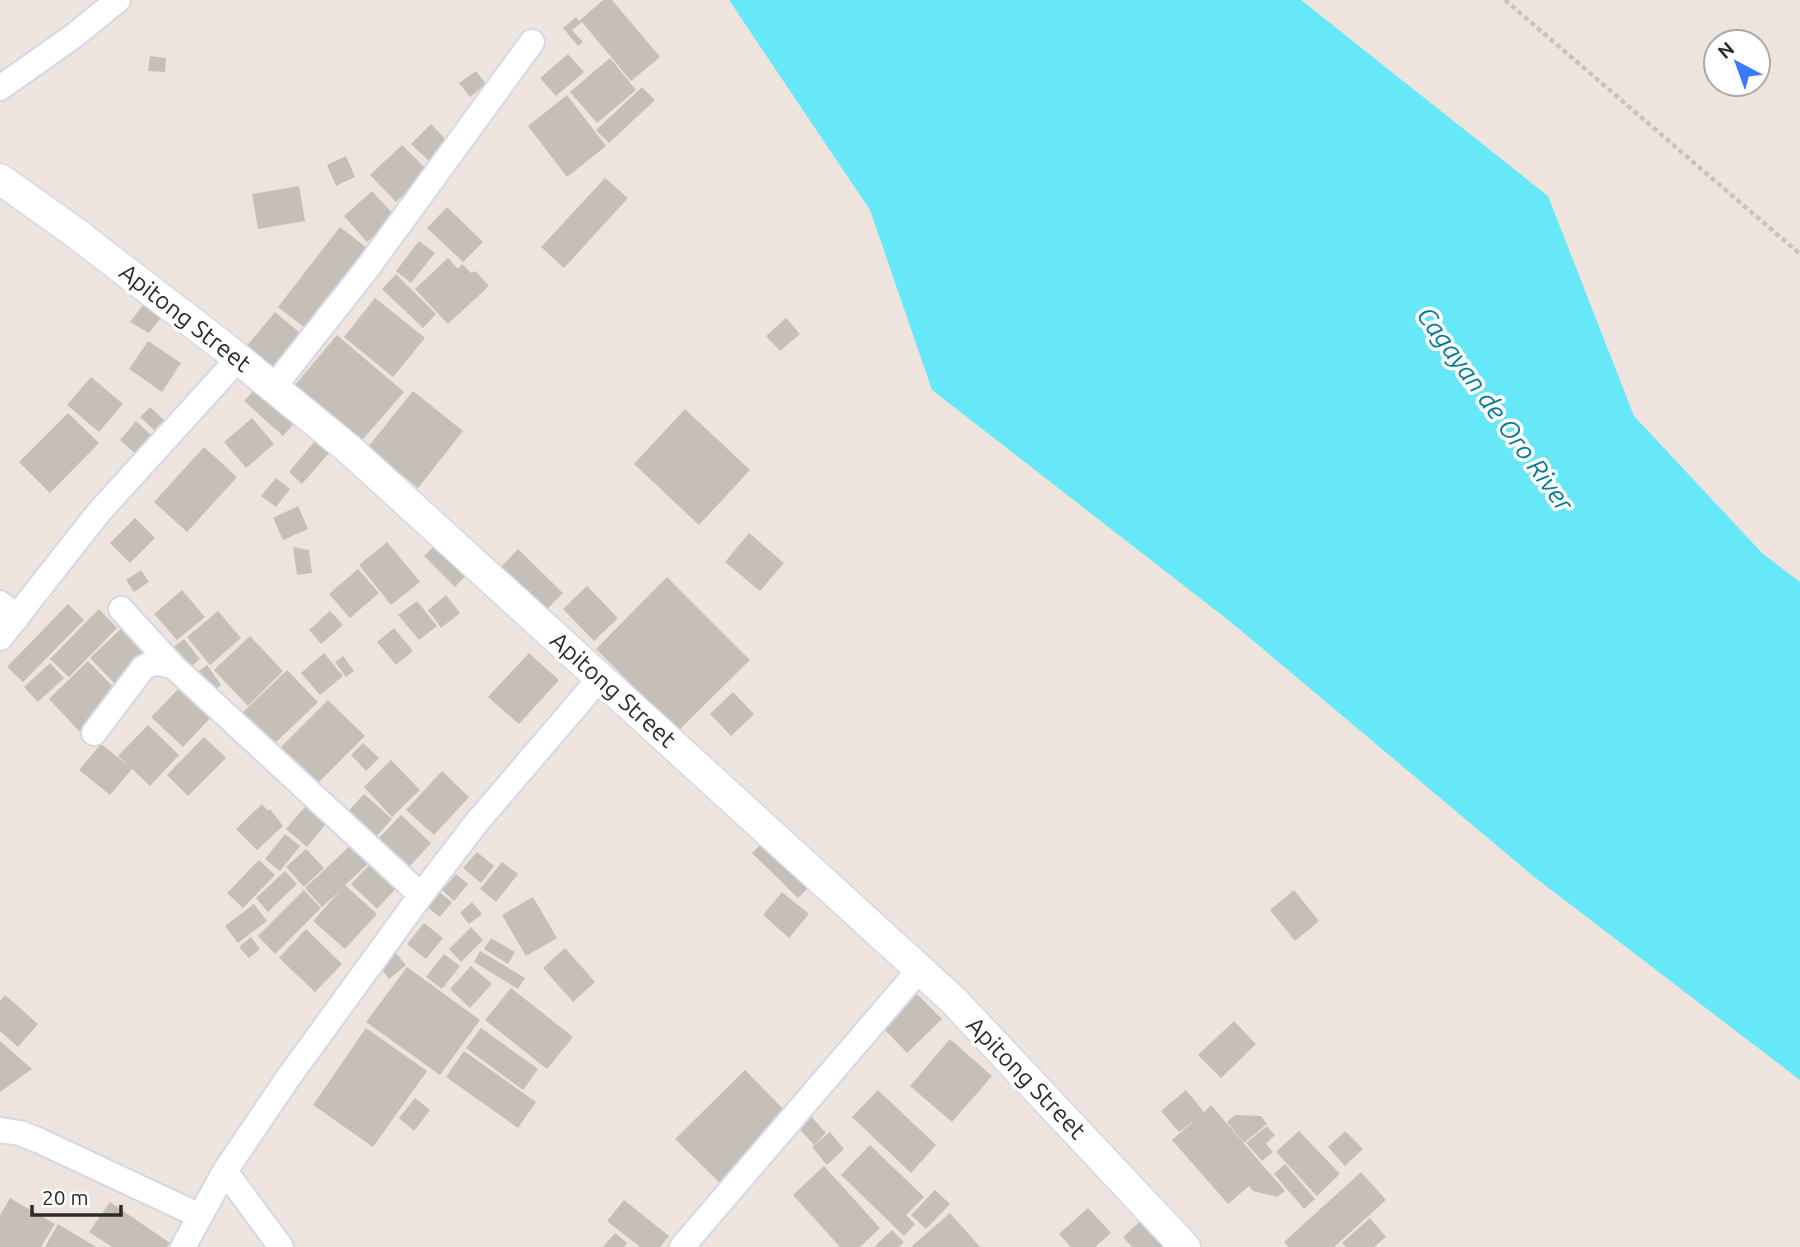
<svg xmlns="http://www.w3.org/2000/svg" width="1800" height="1247" viewBox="0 0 1800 1247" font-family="Ubuntu,sans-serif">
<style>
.water{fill:#67e8f9}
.building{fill:#c6bfb8}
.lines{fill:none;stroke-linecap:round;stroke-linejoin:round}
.minor-casing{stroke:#d2d8e5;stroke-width:28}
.tertiary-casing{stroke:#d2d8e5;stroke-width:33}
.path{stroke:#c4c4c4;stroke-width:4.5;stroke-dasharray:5 3.5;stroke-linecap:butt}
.minor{stroke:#fff;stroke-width:24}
.tertiary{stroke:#fff;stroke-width:30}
.labels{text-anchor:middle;stroke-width:7;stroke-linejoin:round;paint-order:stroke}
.street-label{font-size:24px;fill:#2b2b2b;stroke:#fff}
.water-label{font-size:26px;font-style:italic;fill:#047c9a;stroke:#fff}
</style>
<rect width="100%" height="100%" fill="#eee4dd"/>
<path class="water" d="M 729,0 L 1301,0 L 1548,196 L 1634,416 L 1763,554 L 1800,582 L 1800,1080 L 1533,876 L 1232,623 L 932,390 L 870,210 Z"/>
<path class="building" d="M 603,0 L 612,0 L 660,57 L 631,81 L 582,22 L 572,30 L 583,42 L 578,46 L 563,28 L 576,17 L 579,21 Z
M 568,54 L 584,72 L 556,96 L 540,78 Z
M 150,56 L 166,58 L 165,72 L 148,71 Z
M 610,58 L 636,90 L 597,123 L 570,92 Z
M 476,71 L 486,84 L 470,97 L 459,83 Z
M 642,87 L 655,100 L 609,143 L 596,130 Z
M 567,95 L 606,146 L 567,177 L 528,126 Z
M 431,124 L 449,143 L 430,162 L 411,144 Z
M 402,145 L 429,172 L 396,202 L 370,175 Z
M 346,156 L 355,177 L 336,186 L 327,165 Z
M 605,178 L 628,198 L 564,268 L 541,247 Z
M 299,186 L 305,221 L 258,229 L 252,194 Z
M 372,191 L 395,216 L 367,242 L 344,216 Z
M 447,207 L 483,242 L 463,262 L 427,228 Z
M 340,227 L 372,252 L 310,332 L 278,307 Z
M 419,241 L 435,253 L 411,283 L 396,271 Z
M 448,258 L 458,269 L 462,264 L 471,273 L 475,271 L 489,286 L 448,324 L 415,289 Z
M 396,274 L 436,314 L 423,328 L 382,289 Z
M 375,298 L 425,338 L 393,377 L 344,337 Z
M 143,305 L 162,316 L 149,333 L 130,322 Z
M 275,312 L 306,338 L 276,374 L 245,348 Z
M 786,318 L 800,334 L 780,351 L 766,336 Z
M 337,335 L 404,392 L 357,446 L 291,390 Z
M 148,341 L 181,363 L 162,392 L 129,369 Z
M 91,377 L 123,404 L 99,432 L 67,405 Z
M 257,387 L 296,421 L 283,436 L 244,401 Z
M 413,391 L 463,431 L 418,488 L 368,447 Z
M 150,407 L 164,420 L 154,430 L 140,417 Z
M 685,409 L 750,470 L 699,525 L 634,464 Z
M 68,413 L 99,443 L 50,493 L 19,462 Z
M 252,418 L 274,444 L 246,468 L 224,442 Z
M 136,421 L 153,437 L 137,455 L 120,440 Z
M 315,441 L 329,453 L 302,484 L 289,472 Z
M 204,447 L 237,477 L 187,532 L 154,502 Z
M 276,478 L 290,489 L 276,507 L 261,496 Z
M 298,506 L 308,529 L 283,540 L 273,518 Z
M 135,518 L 155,538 L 130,563 L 110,543 Z
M 749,533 L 784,563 L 760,591 L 725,562 Z
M 443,537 L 474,567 L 455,587 L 424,556 Z
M 387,542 L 420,582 L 391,605 L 359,565 Z
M 293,547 L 309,550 L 312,573 L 297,575 Z
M 518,549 L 563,593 L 545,611 L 501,567 Z
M 358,569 L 379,593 L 350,618 L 329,594 Z
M 141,570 L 149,582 L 134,592 L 126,580 Z
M 667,577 L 750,660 L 678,731 L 596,649 Z
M 587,586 L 618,618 L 594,641 L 563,609 Z
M 182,590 L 205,617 L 177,640 L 154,614 Z
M 446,595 L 460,613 L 441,628 L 428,610 Z
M 417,601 L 437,626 L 419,640 L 398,615 Z
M 68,604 L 84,620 L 23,682 L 7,667 Z
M 99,609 L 117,628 L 69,677 L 50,659 Z
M 218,611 L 241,638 L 210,665 L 187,637 Z
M 330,611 L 343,625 L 321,644 L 309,630 Z
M 126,624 L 155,654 L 119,688 L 90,658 Z
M 394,628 L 413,651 L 396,665 L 377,642 Z
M 250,636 L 283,671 L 248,706 L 214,670 Z
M 184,639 L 200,659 L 184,673 L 167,652 Z
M 324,653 L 343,676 L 320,695 L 301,673 Z
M 529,653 L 559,680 L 519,724 L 488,697 Z
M 343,656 L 354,671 L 346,677 L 335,662 Z
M 88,661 L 120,694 L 80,732 L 49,699 Z
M 50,663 L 64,678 L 38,702 L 24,687 Z
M 207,665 L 221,685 L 206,697 L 191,677 Z
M 287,670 L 318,702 L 272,746 L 241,714 Z
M 182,685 L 214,714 L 183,747 L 151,717 Z
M 733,692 L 754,714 L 731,736 L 710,714 Z
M 328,700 L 365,736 L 315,786 L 278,750 Z
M 148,725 L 179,755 L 150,786 L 132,769 L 110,795 L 79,770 L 101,744 L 129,766 L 118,756 Z
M 204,737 L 226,758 L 188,796 L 167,775 Z
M 363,743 L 379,758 L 366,771 L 351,755 Z
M 391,760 L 420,790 L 392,817 L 364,787 Z
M 442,771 L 469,797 L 434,835 L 406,810 Z
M 364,794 L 392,819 L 373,840 L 345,815 Z
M 262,804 L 268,811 L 270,809 L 283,826 L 257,850 L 236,829 Z
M 305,807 L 326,824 L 307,847 L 286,829 Z
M 401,815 L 431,843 L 408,868 L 378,839 Z
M 285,834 L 300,846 L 280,871 L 265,859 Z
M 769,836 L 814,882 L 798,898 L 752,853 Z
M 353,843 L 371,861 L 345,885 L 377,914 L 345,949 L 313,921 L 341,890 L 322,907 L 305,888 Z
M 306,849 L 324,868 L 304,887 L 286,867 Z
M 477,852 L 494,866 L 481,883 L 463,868 Z
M 259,860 L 275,875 L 243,908 L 227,893 Z
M 373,861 L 399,885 L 377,909 L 351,884 Z
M 502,862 L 518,874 L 496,902 L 480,889 Z
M 285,871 L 297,884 L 268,912 L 256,898 Z
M 456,874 L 468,884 L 454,901 L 442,890 Z
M 304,890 L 321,908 L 275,954 L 258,936 Z
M 1294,890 L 1319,921 L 1295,941 L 1270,910 Z
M 439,892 L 452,902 L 440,917 L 427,907 Z
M 782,892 L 809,914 L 789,938 L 763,915 Z
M 533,897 L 557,938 L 526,956 L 502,915 Z
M 472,902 L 482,914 L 469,924 L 460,913 Z
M 254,904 L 267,921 L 238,943 L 225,926 Z
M 424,923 L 443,938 L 426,959 L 407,944 Z
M 471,927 L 483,940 L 461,962 L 449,949 Z
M 306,929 L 342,964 L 315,992 L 279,958 Z
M 251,937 L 260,949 L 249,958 L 239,947 Z
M 491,938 L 515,952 L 508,964 L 484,949 Z
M 565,948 L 595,982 L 573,1002 L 543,968 Z
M 480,951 L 525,978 L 518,989 L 474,962 Z
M 395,952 L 406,965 L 389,979 L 379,966 Z
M 444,954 L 460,966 L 442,989 L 426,977 Z
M 471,966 L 492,984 L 470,1008 L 450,989 Z
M 407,967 L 480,1020 L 440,1075 L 366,1022 Z
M 511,988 L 573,1037 L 547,1069 L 485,1020 Z
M 917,994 L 942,1019 L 907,1053 L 883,1028 Z
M 5,995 L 38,1024 L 18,1047 L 0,1031 L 0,1001 Z
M 1234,1021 L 1256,1044 L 1221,1078 L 1198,1055 Z
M 366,1028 L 427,1071 L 373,1147 L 313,1105 Z
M 481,1028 L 538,1069 L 523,1090 L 466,1048 Z
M 950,1039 L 992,1076 L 952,1122 L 910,1086 Z
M 0,1041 L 32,1069 L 0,1092 Z
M 464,1051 L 536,1102 L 518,1128 L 446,1077 Z
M 745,1070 L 790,1116 L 721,1184 L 675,1139 Z
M 878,1090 L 936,1145 L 911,1173 L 852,1117 Z
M 1186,1090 L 1204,1112 L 1211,1105 L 1285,1191 L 1277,1197 L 1253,1191 L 1249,1186 L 1228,1204 L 1172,1140 L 1196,1119 L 1179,1132 L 1161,1111 Z
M 415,1098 L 430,1110 L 414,1131 L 399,1118 Z
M 808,1113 L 826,1133 L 814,1145 L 795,1124 Z
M 1235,1115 L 1261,1116 L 1267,1124 L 1244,1143 L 1227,1122 Z
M 1267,1126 L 1275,1135 L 1266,1144 L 1273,1152 L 1262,1161 L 1246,1143 Z
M 1299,1131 L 1340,1174 L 1317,1196 L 1276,1152 Z
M 1345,1131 L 1363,1149 L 1345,1166 L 1328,1147 Z
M 830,1132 L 844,1149 L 827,1165 L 812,1147 Z
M 870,1145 L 924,1197 L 906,1215 L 915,1224 L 904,1236 L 841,1175 Z
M 1285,1164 L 1315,1199 L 1304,1209 L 1274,1174 Z
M 824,1166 L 880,1228 L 860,1247 L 840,1247 L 793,1195 Z
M 1361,1172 L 1386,1200 L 1334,1247 L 1289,1247 L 1284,1242 Z
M 935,1190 L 950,1204 L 926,1229 L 911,1215 Z
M 10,1198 L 55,1224 L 41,1247 L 0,1247 L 0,1215 Z
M 624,1200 L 669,1236 L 660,1247 L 640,1247 L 607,1221 Z
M 110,1202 L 170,1243 L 167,1247 L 112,1247 L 89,1232 Z
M 1088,1208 L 1111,1233 L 1095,1247 L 1071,1247 L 1059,1234 Z
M 950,1213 L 980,1247 L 911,1247 Z
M 1149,1213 L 1166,1231 L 1156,1239 L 1163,1247 L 1132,1247 L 1123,1237 Z
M 1370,1218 L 1386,1237 L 1374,1247 L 1346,1247 L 1342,1243 Z
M 58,1224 L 96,1247 L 45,1247 Z
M 892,1230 L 904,1242 L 899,1247 L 874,1247 Z
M 615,1233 L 627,1243 L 624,1247 L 603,1247 Z"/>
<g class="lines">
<defs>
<path id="minor" d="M 0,88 L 75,35 L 118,0
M 273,388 L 369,266 L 532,42
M 0,603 L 17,618
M 121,609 L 174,667
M 0,638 L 99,512 L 238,359
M 94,733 L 143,668 C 155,660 161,663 174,667 L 421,895
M 0,1130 L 20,1133 L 40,1141 L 200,1216
M 225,1171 L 281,1247
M 183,1247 L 225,1171 L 288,1078 L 421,895 L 477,822 L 600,678
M 682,1247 L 919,970"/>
<path id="tertiary" d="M 0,179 L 73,231 L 224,347 L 350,450 L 953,1000 L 1185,1247"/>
</defs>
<use href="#minor" class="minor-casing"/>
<use href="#tertiary" class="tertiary-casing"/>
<path class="path" d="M 1505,0 L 1800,254"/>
<use href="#minor" class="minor"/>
<use href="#tertiary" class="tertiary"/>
</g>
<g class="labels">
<g class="street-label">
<text transform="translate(185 318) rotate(38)" y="8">Apitong Street</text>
<text transform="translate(613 690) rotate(42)" y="8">Apitong Street</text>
<text transform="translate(1026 1078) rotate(46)" y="8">Apitong Street</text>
</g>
<g class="water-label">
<text transform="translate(1495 409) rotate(54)" y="9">Cagayan de Oro River</text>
</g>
</g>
<g transform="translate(1737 63) rotate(319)"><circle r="33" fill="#ffffff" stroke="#aaaaaa" stroke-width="2"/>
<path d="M0-5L12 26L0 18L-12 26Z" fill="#397bff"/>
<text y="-10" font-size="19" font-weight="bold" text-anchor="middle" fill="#2b2b2b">N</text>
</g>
<path d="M32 1205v10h89v-10" fill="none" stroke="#2b2b2b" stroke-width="3.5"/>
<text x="42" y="1205" font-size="21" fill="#2b2b2b" stroke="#ffffff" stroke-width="5" paint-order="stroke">20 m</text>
</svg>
